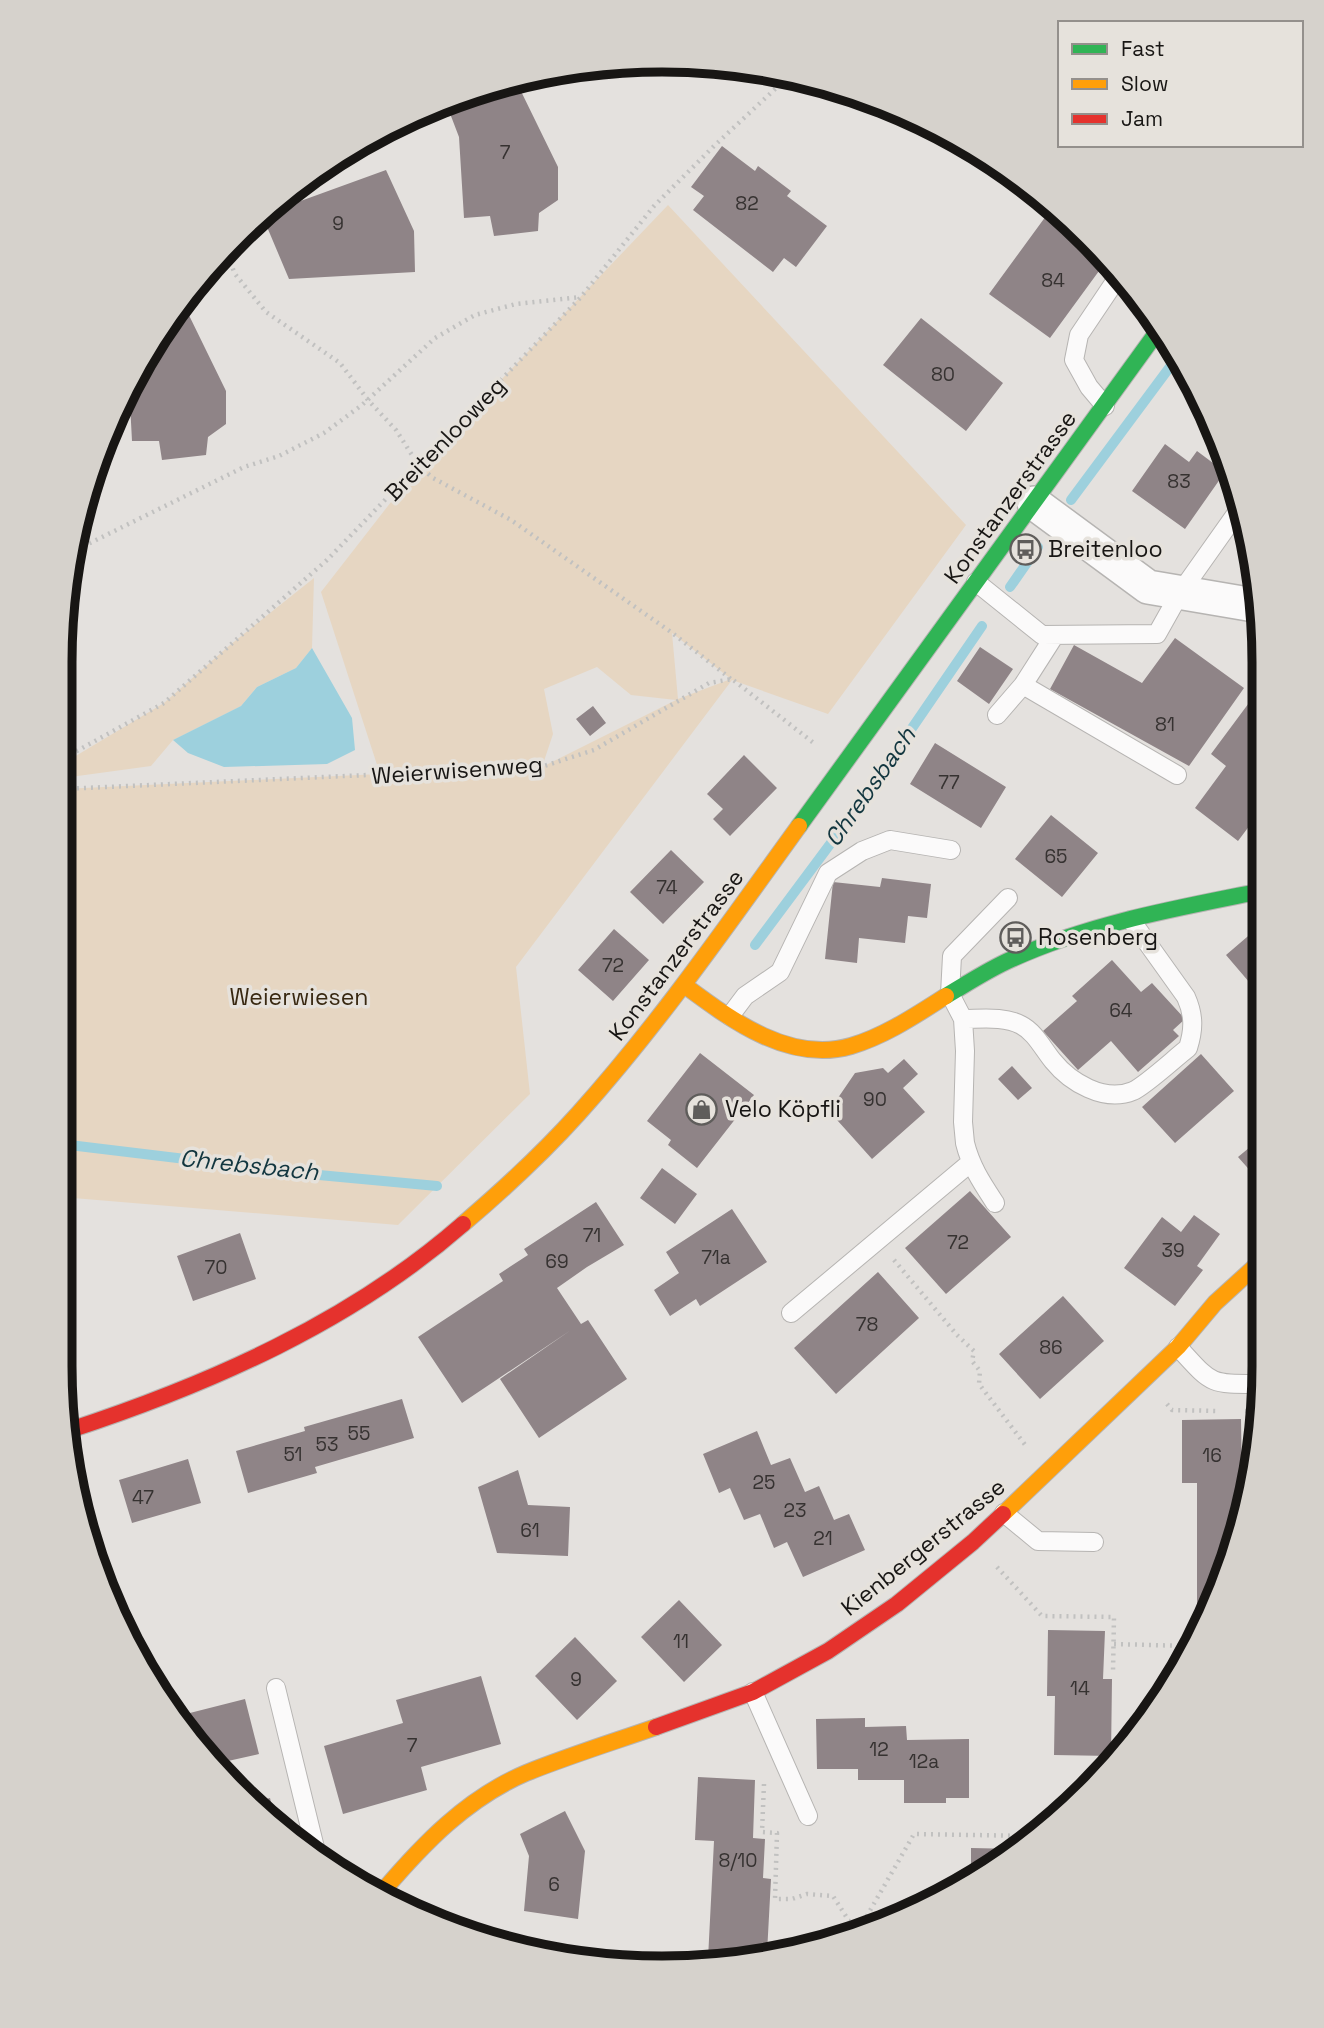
<svg xmlns="http://www.w3.org/2000/svg" width="1324" height="2028" viewBox="0 0 1324 2028" font-family="'Space Grotesk',sans-serif">
<style>
.green{fill:#e6d6c2;fill-rule:evenodd}
.water{fill:#9dd0dd}
.lines{fill:none;stroke-linecap:round;stroke-linejoin:round}
.stream{stroke:#9dd0dd;stroke-width:10}
.building{fill:#8f8487}
.lane-casing{stroke:#b6b4b2;stroke-width:20}
.street-casing{stroke:#b6b4b2;stroke-width:36}
.fast-casing{stroke:#b6b4b2;stroke-width:18}
.slow-casing{stroke:#b6b4b2;stroke-width:18}
.jam-casing{stroke:#b6b4b2;stroke-width:18}
.path{stroke:#c1c1c0;stroke-width:4.5;stroke-dasharray:2 5;stroke-linecap:butt}
.lane{stroke:#fbfafa;stroke-width:18}
.street{stroke:#fbfafa;stroke-width:33}
.fast{stroke:#30b455;stroke-width:16}
.slow{stroke:#ff9f0a;stroke-width:16}
.jam{stroke:#e5322d;stroke-width:16}
.labels{text-anchor:middle;stroke-width:7;stroke-linejoin:round;paint-order:stroke}
.number-label{font-size:19px;fill:#363231}
.street-label{font-size:23px;fill:#181614;stroke:#e6e2dc}
.poi-label{font-size:23px;fill:#181614;stroke:#e6e2dc;text-anchor:start}
.park-label{font-size:23px;fill:#382811;stroke:#e6e2dc}
.water-label{font-size:24px;font-style:italic;fill:#12363f;stroke:#e6e2dc}
.rim{fill:none;stroke:#181614;stroke-width:9}
</style>
<rect width="100%" height="100%" fill="#e4e1de"/>
<path class="green" d="M 668,205 L 966,525 L 828,714 L 732,680 L 516,967 L 530,1094 L 398,1225 L 61,1197 L 63,789 L 380,774 L 321,592 L 419,466 ZM 672,633 L 731,679 L 678,699 ZM 597,667 L 631,695 L 676,700 L 542,767 L 553,734 L 544,689 Z
M 314,578 L 312,648 L 296,668 L 257,687 L 241,706 L 173,740 L 151,766 L 63,778 L 64,763 L 164,703 L 230,645 Z"/>
<path class="water" d="M 312,648 L 352,718 L 355,750 L 327,764 L 224,767 L 188,753 L 173,740 L 241,706 L 257,687 L 296,668 Z"/>
<g class="lines">
<path class="stream" d="M 1071,500 L 1178,356
M 1010,587 L 1038,547
M 755,945 L 860,804 L 982,626
M 61,1144 L 319,1175 L 437,1186"/>
</g>
<path class="building" d="M 515,79 L 558,167 L 558,200 L 539,213 L 538,231 L 494,236 L 490,216 L 464,218 L 459,137 L 446,103 Z
M 722,146 L 755,171 L 758,166 L 791,191 L 787,196 L 827,226 L 796,267 L 784,258 L 773,272 L 693,210 L 704,196 L 691,187 Z
M 386,170 L 414,231 L 415,272 L 289,279 L 262,215 Z
M 1054,205 L 1107,260 L 1050,338 L 989,294 Z
M 183,303 L 226,391 L 226,424 L 208,437 L 206,455 L 162,460 L 159,441 L 132,441 L 129,384 Z
M 921,318 L 1003,383 L 966,431 L 883,365 Z
M 1165,444 L 1189,462 L 1197,451 L 1225,472 L 1185,529 L 1132,491 Z
M 1175,638 L 1244,688 L 1189,766 L 1050,689 L 1074,645 L 1142,683 Z
M 980,647 L 1013,669 L 989,704 L 957,681 Z
M 1263,684 L 1262,809 L 1238,841 L 1195,808 L 1226,766 L 1211,754 Z
M 593,706 L 606,723 L 590,736 L 576,719 Z
M 935,743 L 1006,787 L 981,828 L 910,784 Z
M 744,755 L 777,788 L 730,836 L 713,819 L 723,809 L 707,794 Z
M 1051,815 L 1098,853 L 1062,897 L 1015,859 Z
M 671,850 L 704,882 L 663,924 L 630,892 Z
M 882,878 L 931,884 L 927,918 L 908,916 L 905,943 L 859,938 L 857,963 L 825,959 L 833,882 L 880,887 Z
M 1261,925 L 1262,926 L 1261,996 L 1226,955 Z
M 614,929 L 649,960 L 613,1001 L 578,970 Z
M 1112,960 L 1141,992 L 1152,983 L 1185,1019 L 1173,1030 L 1179,1036 L 1138,1072 L 1111,1041 L 1078,1070 L 1043,1031 L 1077,1001 L 1072,996 Z
M 700,1053 L 754,1095 L 697,1168 L 668,1145 L 671,1140 L 647,1121 Z
M 1201,1054 L 1234,1091 L 1175,1143 L 1142,1107 Z
M 904,1059 L 918,1074 L 903,1088 L 925,1112 L 872,1159 L 829,1111 L 855,1073 L 883,1068 L 888,1073 Z
M 1012,1066 L 1032,1088 L 1018,1100 L 998,1079 Z
M 1261,1138 L 1261,1183 L 1238,1157 Z
M 662,1168 L 697,1194 L 675,1224 L 640,1198 Z
M 970,1191 L 1011,1237 L 946,1294 L 905,1248 Z
M 596,1202 L 624,1245 L 587,1267 L 557,1288 L 581,1324 L 588,1320 L 627,1379 L 539,1438 L 500,1379 L 571,1330 L 462,1403 L 418,1337 L 503,1281 L 499,1274 L 528,1255 L 524,1249 Z
M 732,1209 L 767,1262 L 700,1306 L 696,1299 L 670,1316 L 654,1290 L 679,1273 L 666,1252 Z
M 1194,1215 L 1220,1234 L 1197,1266 L 1203,1270 L 1175,1306 L 1124,1268 L 1162,1217 L 1181,1232 Z
M 240,1233 L 256,1279 L 193,1301 L 177,1256 Z
M 878,1272 L 919,1318 L 836,1394 L 794,1348 Z
M 1063,1296 L 1104,1341 L 1040,1399 L 999,1354 Z
M 402,1399 L 414,1438 L 315,1467 L 317,1473 L 248,1493 L 236,1451 L 305,1431 L 304,1427 Z
M 1241,1419 L 1242,1486 L 1248,1486 L 1218,1597 L 1213,1605 L 1197,1605 L 1197,1483 L 1182,1483 L 1182,1420 Z
M 757,1431 L 771,1465 L 790,1458 L 805,1492 L 819,1486 L 834,1520 L 849,1514 L 865,1550 L 803,1577 L 787,1542 L 774,1548 L 760,1514 L 744,1520 L 730,1488 L 719,1493 L 703,1454 Z
M 188,1459 L 201,1503 L 132,1523 L 119,1480 Z
M 518,1470 L 528,1505 L 570,1507 L 568,1556 L 497,1553 L 478,1487 Z
M 679,1600 L 722,1645 L 684,1682 L 641,1637 Z
M 1048,1630 L 1105,1631 L 1103,1679 L 1112,1679 L 1111,1756 L 1054,1755 L 1055,1696 L 1047,1696 Z
M 575,1637 L 617,1681 L 577,1720 L 535,1676 Z
M 481,1676 L 501,1744 L 421,1767 L 427,1790 L 343,1814 L 324,1746 L 403,1723 L 396,1700 Z
M 245,1699 L 259,1754 L 219,1763 L 179,1720 L 178,1716 Z
M 865,1718 L 865,1727 L 906,1726 L 907,1740 L 969,1739 L 969,1798 L 946,1798 L 946,1803 L 904,1803 L 904,1780 L 858,1780 L 858,1769 L 817,1769 L 816,1719 Z
M 698,1777 L 755,1780 L 753,1838 L 765,1839 L 763,1878 L 771,1879 L 767,1953 L 708,1959 L 714,1841 L 695,1840 Z
M 270,1798 L 276,1823 L 255,1802 Z
M 565,1811 L 585,1851 L 578,1919 L 524,1911 L 529,1856 L 520,1834 Z
M 971,1848 L 1018,1849 L 996,1867 L 964,1882 L 964,1875 L 971,1875 Z"/>
<g class="lines">
<defs>
<path id="lane" d="M 1105,406 L 1089,387 L 1074,360 L 1079,335 L 1120,274
M 976,582 L 1042,635 L 1157,634 L 1180,593 L 1243,504
M 1023,685 L 1177,775
M 997,715 L 1023,685 L 1055,635
M 730,1016 L 745,996 L 780,972 L 828,873 L 862,851 L 890,840 L 951,850
M 963,1019 C 981,1019 1005,1016 1021,1025 C 1035,1032 1043,1049 1053,1061 C 1070,1082 1104,1103 1133,1091 C 1146,1085 1175,1058 1188,1048 C 1194,1029 1194,1015 1186,997 L 1131,920
M 995,1203 C 982,1183 971,1167 965,1143 L 963,1122 L 965,1051 L 963,1019 L 950,994 L 952,956 L 1008,898
M 791,1313 L 970,1163
M 1178,1347 C 1213,1385 1208,1384 1260,1384
M 1004,1513 L 1038,1541 L 1094,1542
M 276,1688 L 317,1856
M 753,1692 L 808,1816"/>
<path id="street" d="M 1034,503 L 1148,587 L 1260,606"/>
<path id="fast" d="M 799,826 L 1160,328
M 946,996 C 968,983 989,969 1012,959 C 1091,923 1178,908 1262,891"/>
<path id="slow" d="M 684,985 C 730,1019 789,1064 851,1046 C 885,1036 916,1015 946,996
M 463,1224 C 504,1189 543,1153 578,1114 C 659,1024 728,924 799,826
M 1003,1514 L 1178,1347 L 1215,1303 L 1260,1262
M 383,1891 C 423,1844 467,1798 526,1773 C 568,1756 613,1742 656,1727"/>
<path id="jam" d="M 70,1430 C 210,1384 351,1322 463,1224
M 656,1727 L 753,1692 L 828,1651 L 897,1604 L 973,1542 L 1003,1514"/>
</defs>
<use href="#lane" class="lane-casing"/>
<use href="#street" class="street-casing"/>
<use href="#fast" class="fast-casing"/>
<use href="#slow" class="slow-casing"/>
<use href="#jam" class="jam-casing"/>
<path class="path" d="M 225,249 L 235,274 L 266,312 L 340,363 L 368,400 L 396,430 L 419,466 L 433,478 L 511,520 L 671,632 L 731,679
M 76,547 L 86,545 L 244,467 L 279,456 L 324,433 L 362,405 L 435,338 L 475,315 L 516,304 L 580,297
M 64,758 L 164,703 L 327,560 L 581,297 L 654,206 L 714,146 L 789,76
M 63,789 L 541,767 L 594,750 L 709,683 L 732,679 L 815,744
M 894,1260 L 957,1335 L 974,1351 L 972,1361 L 980,1371 L 979,1384 L 1026,1446
M 1167,1404 L 1172,1410 L 1219,1411
M 1245,1411 L 1247,1411 L 1248,1417 L 1249,1471 L 1252,1471
M 997,1567 L 1042,1616 L 1114,1617 L 1113,1673
M 1114,1644 L 1188,1646
M 764,1784 L 762,1832 L 777,1833 L 775,1899 L 792,1899 L 807,1894 L 833,1896 L 849,1921 L 864,1921 L 914,1834 L 1032,1836"/>
<use href="#lane" class="lane"/>
<use href="#street" class="street"/>
<use href="#fast" class="fast"/>
<use href="#slow" class="slow"/>
<use href="#jam" class="jam"/>
</g>
<defs>
<symbol id="bus-ring" viewBox="-11 -11 22 22"><circle r="9.5" fill="#e6e2dc" stroke="#5f5d5b" stroke-width="1.5"/><path d="M-5-6H5V4H4V6H2V4H-2V6H-4V4H-5ZM-3.5-4V0h7V-4ZM-3.5 1.2v1.5H-2V1.2ZM2 1.2v1.5H3.5V1.2Z" fill="#5f5d5b"/></symbol>
<symbol id="shop-ring" viewBox="-11 -11 22 22"><circle r="9.5" fill="#e6e2dc" stroke="#5f5d5b" stroke-width="1.5"/><path d="M-5-2.5h2.3a2.7 3.5 0 0 1 5.4 0H5L5.5 6h-11ZM-1.5-2.5h3a1.5 2.3 0 0 0-3 0Z" fill="#5f5d5b"/></symbol>
</defs>
<g fill-rule="evenodd">
<use href="#bus-ring" x="1008" y="532" width="35" height="35"/>
<use href="#bus-ring" x="998" y="920" width="35" height="35"/>
<use href="#shop-ring" x="684" y="1092" width="35" height="35"/>
</g>
<g class="labels">
<g class="number-label">
<text x="505" y="159">7</text>
<text x="747" y="210">82</text>
<text x="338" y="230">9</text>
<text x="1053" y="287">84</text>
<text x="943" y="381">80</text>
<text x="1179" y="488">83</text>
<text x="1165" y="731">81</text>
<text x="949" y="789">77</text>
<text x="1056" y="863">65</text>
<text x="667" y="894">74</text>
<text x="613" y="972">72</text>
<text x="1121" y="1017">64</text>
<text x="875" y="1106">90</text>
<text x="592" y="1242">71</text>
<text x="958" y="1249">72</text>
<text x="1173" y="1257">39</text>
<text x="716" y="1264">71a</text>
<text x="557" y="1268">69</text>
<text x="216" y="1274">70</text>
<text x="867" y="1331">78</text>
<text x="1051" y="1354">86</text>
<text x="359" y="1440">55</text>
<text x="327" y="1451">53</text>
<text x="293" y="1461">51</text>
<text x="1212" y="1462">16</text>
<text x="764" y="1489">25</text>
<text x="143" y="1504">47</text>
<text x="795" y="1517">23</text>
<text x="530" y="1537">61</text>
<text x="823" y="1545">21</text>
<text x="681" y="1648">11</text>
<text x="576" y="1686">9</text>
<text x="1080" y="1695">14</text>
<text x="412" y="1752">7</text>
<text x="879" y="1756">12</text>
<text x="924" y="1768">12a</text>
<text x="738" y="1867">8/10</text>
<text x="554" y="1891">6</text>
</g>
<g class="street-label">
<text transform="translate(445 439) rotate(-46)" y="8">Breitenlooweg</text>
<text transform="translate(1010 497) rotate(-54)" y="8">Konstanzerstrasse</text>
<text transform="translate(457 770) rotate(-4)" y="8">Weierwisenweg</text>
<text transform="translate(676 955) rotate(-53)" y="8">Konstanzerstrasse</text>
<text transform="translate(923 1547) rotate(-39)" y="8">Kienbergerstrasse</text>
</g>
<g class="poi-label">
<text x="1048" y="557">Breitenloo</text>
<text x="1038" y="945">Rosenberg</text>
<text x="725" y="1117">Velo Köpfli</text>
</g>
<g class="park-label">
<text x="299" y="1005">Weierwiesen</text>
</g>
<g class="water-label">
<text transform="translate(870 787) rotate(-55)" y="8">Chrebsbach</text>
<text transform="translate(249 1165) rotate(6)" y="8">Chrebsbach</text>
</g>
</g>
<path d="M0 0H1324V2028H0ZM662 72H662A590 590 0 0 1 1252 662V1366A590 590 0 0 1 662 1956H662A590 590 0 0 1 72 1366V662A590 590 0 0 1 662 72Z" fill="#d6d2cc" fill-rule="evenodd"/>
<path class="rim" d="M662 72H662A590 590 0 0 1 1252 662V1366A590 590 0 0 1 662 1956H662A590 590 0 0 1 72 1366V662A590 590 0 0 1 662 72Z"/>
<rect x="1058" y="21" width="245" height="126" fill="#e6e2dc" stroke="#94908c" stroke-width="2"/>
<rect x="1072" y="44" width="35" height="10" fill="#30b455" stroke="#94908c" stroke-width="2"/>
<text x="1121" y="56" font-size="21" fill="#181614">Fast</text>
<rect x="1072" y="79" width="35" height="10" fill="#ff9f0a" stroke="#94908c" stroke-width="2"/>
<text x="1121" y="91" font-size="21" fill="#181614">Slow</text>
<rect x="1072" y="114" width="35" height="10" fill="#e5322d" stroke="#94908c" stroke-width="2"/>
<text x="1121" y="126" font-size="21" fill="#181614">Jam</text>
</svg>
